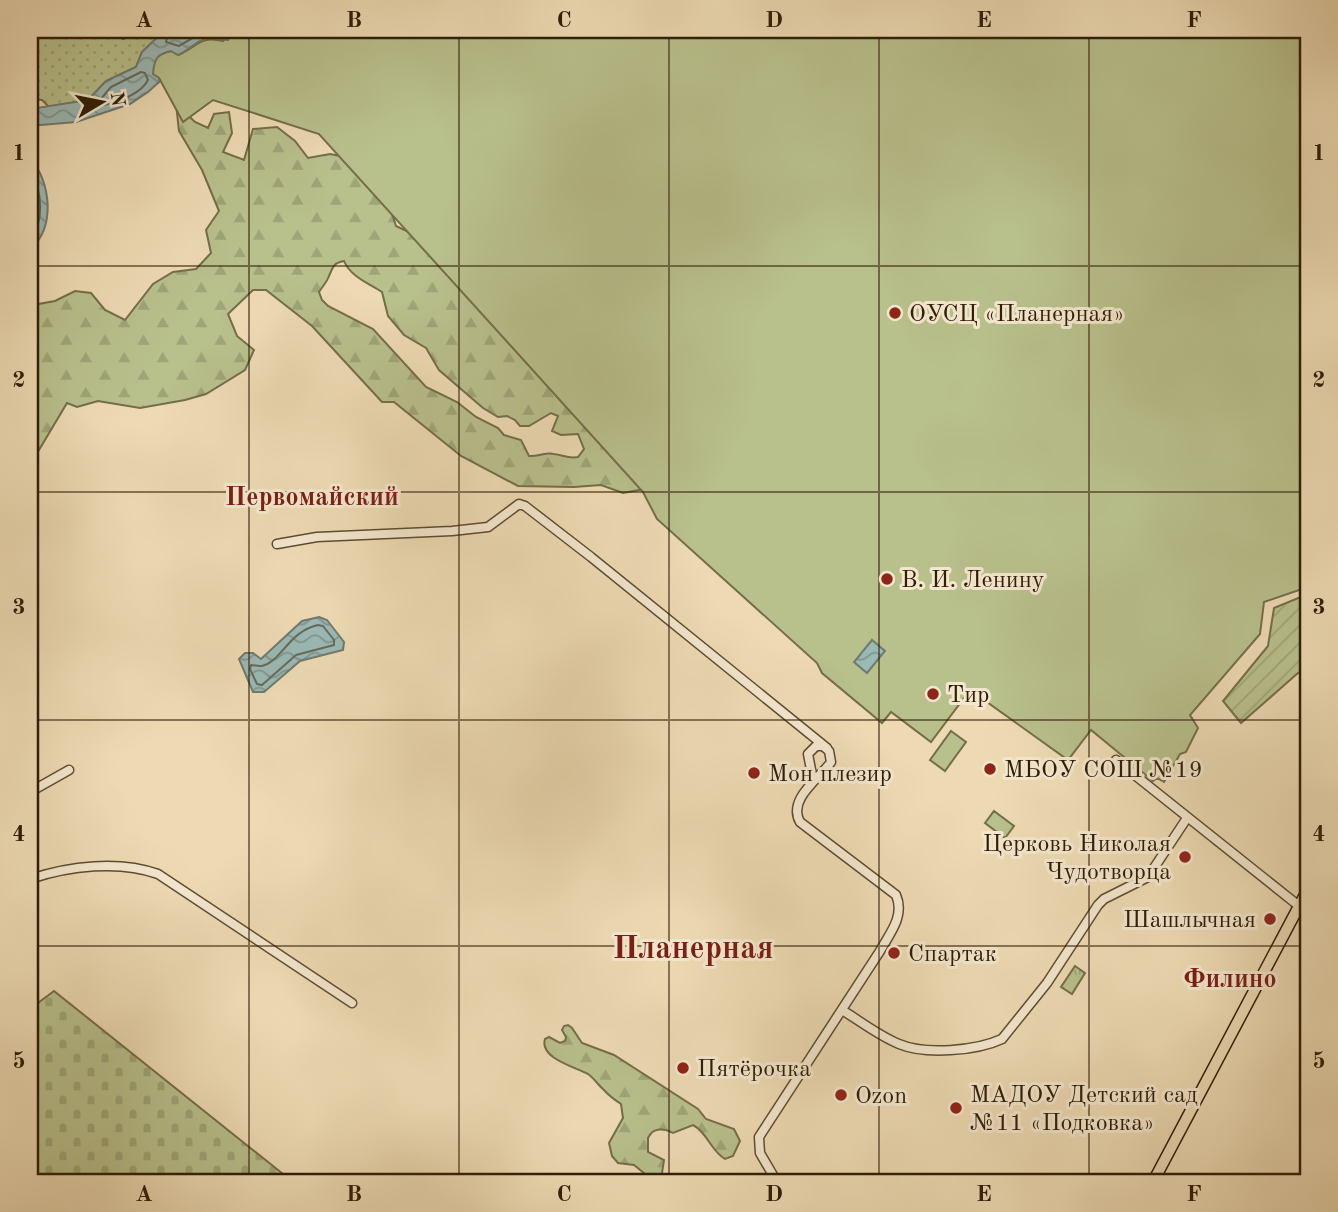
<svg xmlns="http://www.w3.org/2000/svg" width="1338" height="1212" viewBox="0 0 1338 1212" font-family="'Old Standard TT',serif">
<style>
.grass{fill:url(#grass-dots);stroke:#746e48;stroke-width:2}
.forest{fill:url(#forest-firs);stroke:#746e48;stroke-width:2;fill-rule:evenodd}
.cemetery{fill:url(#cemetery-stones);stroke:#746e48;stroke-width:2}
.park{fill:url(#park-tufts);stroke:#746e48;stroke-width:2}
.garden{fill:url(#garden-furrows);stroke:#746e48;stroke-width:2}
.pitch{fill:#b8c08c;stroke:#746e48;stroke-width:2}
.water{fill:url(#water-waves);stroke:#707b6f;stroke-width:2}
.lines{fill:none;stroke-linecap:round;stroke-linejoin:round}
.shore{stroke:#656b5d;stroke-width:2}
.minor-casing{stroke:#5e4c30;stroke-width:11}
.major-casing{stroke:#2f1d05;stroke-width:13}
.minor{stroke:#f3e7ce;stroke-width:8}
.major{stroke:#eddab3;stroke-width:10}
.grid{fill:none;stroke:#2f1d05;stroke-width:2;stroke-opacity:0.55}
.poi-dot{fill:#8f2418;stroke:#f3e7ce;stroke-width:2.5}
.labels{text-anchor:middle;stroke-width:6;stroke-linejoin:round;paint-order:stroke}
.poi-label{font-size:24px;fill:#2f1d05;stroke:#f3e7ce;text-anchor:start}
.neighbourhood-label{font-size:26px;font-weight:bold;fill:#7a1f14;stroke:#f3e7ce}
.district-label{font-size:32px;font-weight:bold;fill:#7a1f14;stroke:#f3e7ce}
.neatline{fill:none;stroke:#2f1d05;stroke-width:2.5}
.grid-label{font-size:23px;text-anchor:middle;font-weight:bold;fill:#2f1d05}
</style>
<defs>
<pattern id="grass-dots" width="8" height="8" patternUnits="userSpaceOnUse" patternTransform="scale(1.75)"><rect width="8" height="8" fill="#b8c08c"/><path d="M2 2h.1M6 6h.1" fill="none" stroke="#9ea577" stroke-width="1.8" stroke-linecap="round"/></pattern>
<pattern id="forest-firs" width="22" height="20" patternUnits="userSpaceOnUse" patternTransform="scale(1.75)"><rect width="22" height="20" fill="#b8c08c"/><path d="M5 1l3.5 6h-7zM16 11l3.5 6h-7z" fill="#9ea577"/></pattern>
<pattern id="cemetery-stones" width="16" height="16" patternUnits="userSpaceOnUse" patternTransform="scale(1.75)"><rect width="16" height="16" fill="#b8c08c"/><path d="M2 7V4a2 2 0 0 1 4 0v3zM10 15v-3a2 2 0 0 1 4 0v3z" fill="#9ea577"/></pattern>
<pattern id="park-tufts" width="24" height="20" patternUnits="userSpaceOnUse" patternTransform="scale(1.75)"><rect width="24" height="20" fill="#b8c08c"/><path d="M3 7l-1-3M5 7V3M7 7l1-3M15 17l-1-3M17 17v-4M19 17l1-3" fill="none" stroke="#9ea577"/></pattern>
<pattern id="garden-furrows" width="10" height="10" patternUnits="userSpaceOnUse" patternTransform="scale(1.75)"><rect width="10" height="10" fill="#b8c08c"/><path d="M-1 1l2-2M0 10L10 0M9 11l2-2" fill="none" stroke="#9ea577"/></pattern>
<pattern id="water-waves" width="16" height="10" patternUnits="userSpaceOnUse" patternTransform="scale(1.75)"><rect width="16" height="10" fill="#9bb9b5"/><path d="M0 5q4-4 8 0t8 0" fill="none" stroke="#7f9691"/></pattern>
</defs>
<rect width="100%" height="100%" fill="#eddab3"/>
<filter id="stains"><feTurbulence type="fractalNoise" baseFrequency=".00286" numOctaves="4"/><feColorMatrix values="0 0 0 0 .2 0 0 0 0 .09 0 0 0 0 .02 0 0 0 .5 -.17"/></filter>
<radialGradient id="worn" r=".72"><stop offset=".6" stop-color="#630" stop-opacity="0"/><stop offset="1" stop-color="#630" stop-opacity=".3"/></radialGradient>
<path class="grass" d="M 52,30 L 113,33 L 123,39 L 142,30 L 160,30 L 162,33 L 142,52 L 136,67 L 106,81 L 88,100 L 49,107 L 42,100 L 34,99 L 30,92 L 30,37 Z"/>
<path class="forest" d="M 78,30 L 142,30 L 123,39 L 113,33 Z
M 176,104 L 195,122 L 208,128 L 214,114 L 229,112 L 232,133 L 223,152 L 244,160 L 253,129 L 277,127 L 295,141 L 308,158 L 330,154 L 351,158 L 360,179 L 377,166 L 396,226 L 417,236 L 650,488 L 623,493 L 601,485 L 574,487 L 518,486 L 461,456 L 394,402 L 382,402 L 312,326 L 266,290 L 253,290 L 228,314 L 237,336 L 254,350 L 245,370 L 206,394 L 185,400 L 140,408 L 98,401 L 77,407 L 67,403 L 30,465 L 30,395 L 35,386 L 30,367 L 30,310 L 33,305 L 55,301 L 75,291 L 91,293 L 105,310 L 125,320 L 153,284 L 173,272 L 196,269 L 211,253 L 206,230 L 219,211 L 202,170 L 179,131 ZM 344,261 C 350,276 368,283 382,292 L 388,316 L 404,335 L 426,348 L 439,370 L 483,408 L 498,417 L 507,416 L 515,420 L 520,426 L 529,426 L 551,413 L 558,416 L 552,431 L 561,435 L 578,434 L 584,449 L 578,457 C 568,459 563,455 554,454 C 545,452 538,457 529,456 L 521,440 L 504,435 L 498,428 L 476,417 L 457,402 L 426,387 L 373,329 L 328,306 L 322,300 L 319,292 C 322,287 327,282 329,276 C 333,267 333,263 344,261 Z
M 568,1025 L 572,1028 L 582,1043 L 614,1055 L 698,1109 L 706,1119 L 734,1129 L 740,1141 L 733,1156 L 725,1159 C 710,1150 708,1133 693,1125 L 673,1133 C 664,1128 653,1127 648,1138 L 648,1152 L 664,1160 L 662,1173 L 672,1182 L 655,1182 L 634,1165 L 618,1163 L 612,1156 L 609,1143 L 623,1118 L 621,1104 C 615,1100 609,1096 604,1090 C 598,1085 594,1078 588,1074 C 575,1067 539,1058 545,1039 L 549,1037 L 560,1043 L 565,1041 L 566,1037 L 562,1030 L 564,1026 Z"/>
<path class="cemetery" d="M 54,991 L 293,1182 L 30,1182 L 30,1009 Z"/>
<path class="park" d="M 1075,966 L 1085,973 L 1072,994 L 1061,987 Z"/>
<path class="garden" d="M 1308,594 L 1308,671 L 1298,673 L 1241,723 L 1223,701 L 1268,646 L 1274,608 Z"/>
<path class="pitch" d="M 231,30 L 1308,30 L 1308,587 L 1264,602 L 1260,634 L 1190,715 L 1198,728 L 1186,752 L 1180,754 L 1164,782 L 1157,778 L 1153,781 L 1091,730 L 1068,760 L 970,690 L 931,742 L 891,712 L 882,723 L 822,673 L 817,663 L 657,519 L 643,492 L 319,134 L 213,100 L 183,122 L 159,78 L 153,74 C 153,59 157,54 171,51 L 178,55 C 198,47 199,35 223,41 Z
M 951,731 L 966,742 L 945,771 L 930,760 Z
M 994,811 L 1014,826 L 1005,838 L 985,823 Z"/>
<path class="water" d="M 165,30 L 231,30 L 228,40 C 222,40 216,38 210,38 C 197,39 189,51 178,55 L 171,51 C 157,54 154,59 153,74 L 159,78 L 159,82 L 148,92 L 130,104 L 76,122 L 30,126 L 30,109 L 88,100 L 106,81 L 136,67 L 142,52 Z
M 30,158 C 51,181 56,229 30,249 Z
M 319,617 L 327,620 L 344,642 L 343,650 L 300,661 L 264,692 L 253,692 L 239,659 L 245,653 L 253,653 L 261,659 L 302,621 Z
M 872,640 L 885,651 L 867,673 L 854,662 Z"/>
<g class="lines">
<path class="shore" d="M 169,30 L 166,42 L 179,46 C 194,37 204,30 221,33 L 224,30
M 141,72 L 145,73 L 148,80 C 140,95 120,100 104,105 L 101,104 L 100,100 L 111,87 Z
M 30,170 C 42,190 45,221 30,240
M 318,625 L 323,626 L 334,640 L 334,645 L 296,655 L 262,685 L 257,684 L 250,669 L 251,665 C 254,665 258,666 262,666 C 281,662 289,631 318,625 Z"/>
<defs>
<path id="minor" d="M 277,544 L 317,537 L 452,531 L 488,527 L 519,504 L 525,506 L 591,557 L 827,748
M 1116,760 L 1299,906
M 30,792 L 69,770
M 30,879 C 69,866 119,860 158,874 L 352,1003
M 842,1010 C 860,1021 879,1036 899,1044 C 925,1055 976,1051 1002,1039 L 1047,983 L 1098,905 L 1104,899 L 1148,877 L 1187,818
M 777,1182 L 760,1153 L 759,1137 L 880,951 C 890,933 905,916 896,895 L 800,822 C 787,799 820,778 831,762 L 829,751 L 823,746 L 816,746 L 808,754 L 812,775 L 811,782"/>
<path id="major" d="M 1153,1182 L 1308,889"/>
</defs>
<use href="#minor" class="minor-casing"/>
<use href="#major" class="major-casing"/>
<use href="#minor" class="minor"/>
<use href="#major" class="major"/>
</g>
<path class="grid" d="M 249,30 L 249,1182M 459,30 L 459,1182M 669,30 L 669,1182M 879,30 L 879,1182M 1089,30 L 1089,1182M 30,266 L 1308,266M 30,492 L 1308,492M 30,720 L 1308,720M 30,946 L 1308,946"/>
<g class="poi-dot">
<circle cx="895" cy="313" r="7"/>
<circle cx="887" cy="579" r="7"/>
<circle cx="933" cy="694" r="7"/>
<circle cx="990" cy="769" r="7"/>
<circle cx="754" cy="773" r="7"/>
<circle cx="1185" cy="857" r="7"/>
<circle cx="1270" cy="919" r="7"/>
<circle cx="894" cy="953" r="7"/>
<circle cx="683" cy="1068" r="7"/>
<circle cx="841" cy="1095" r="7"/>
<circle cx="956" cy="1108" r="7"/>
</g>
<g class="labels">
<g class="poi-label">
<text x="909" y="321">ОУСЦ «Планерная»</text>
<text x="901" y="587">В. И. Ленину</text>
<text x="947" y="702">Тир</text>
<text x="1004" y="777">МБОУ СОШ №19</text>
<text x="768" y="781">Мон плезир</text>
<text x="1171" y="851" text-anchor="end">Церковь Николая<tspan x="1171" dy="28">Чудотворца</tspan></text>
<text x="1256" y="927" text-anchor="end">Шашлычная</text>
<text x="908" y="961">Спартак</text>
<text x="697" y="1076">Пятёрочка</text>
<text x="970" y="1102">МАДОУ Детский сад<tspan x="970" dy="28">№11 «Подковка»</tspan></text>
<text x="855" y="1103">Ozon</text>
</g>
<g class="neighbourhood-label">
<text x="312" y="505">Первомайский</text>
<text x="1230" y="987">Филино</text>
</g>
<g class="district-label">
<text x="693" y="958">Планерная</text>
</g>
</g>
<rect width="1338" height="1212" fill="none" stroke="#eddab3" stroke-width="77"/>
<g transform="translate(102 102) rotate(80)" stroke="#f3e7ce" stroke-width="5" paint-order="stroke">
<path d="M0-5L12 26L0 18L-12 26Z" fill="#2f1d05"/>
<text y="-10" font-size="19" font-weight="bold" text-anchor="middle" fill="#2f1d05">N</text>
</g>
<rect x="38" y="38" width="1262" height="1136" class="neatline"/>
<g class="grid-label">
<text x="144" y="27">A</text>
<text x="354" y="27">B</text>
<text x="564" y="27">C</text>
<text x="774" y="27">D</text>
<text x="984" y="27">E</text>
<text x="1194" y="27">F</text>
<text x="19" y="160">1</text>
<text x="1319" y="160">1</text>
<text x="19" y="387">2</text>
<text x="1319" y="387">2</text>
<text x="19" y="614">3</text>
<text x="1319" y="614">3</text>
<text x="19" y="841">4</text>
<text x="1319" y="841">4</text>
<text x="19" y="1068">5</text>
<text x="1319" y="1068">5</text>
<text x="144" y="1201">A</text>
<text x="354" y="1201">B</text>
<text x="564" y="1201">C</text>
<text x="774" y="1201">D</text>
<text x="984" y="1201">E</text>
<text x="1194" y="1201">F</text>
</g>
<rect width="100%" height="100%" filter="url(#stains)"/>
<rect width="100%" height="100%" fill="url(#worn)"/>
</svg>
